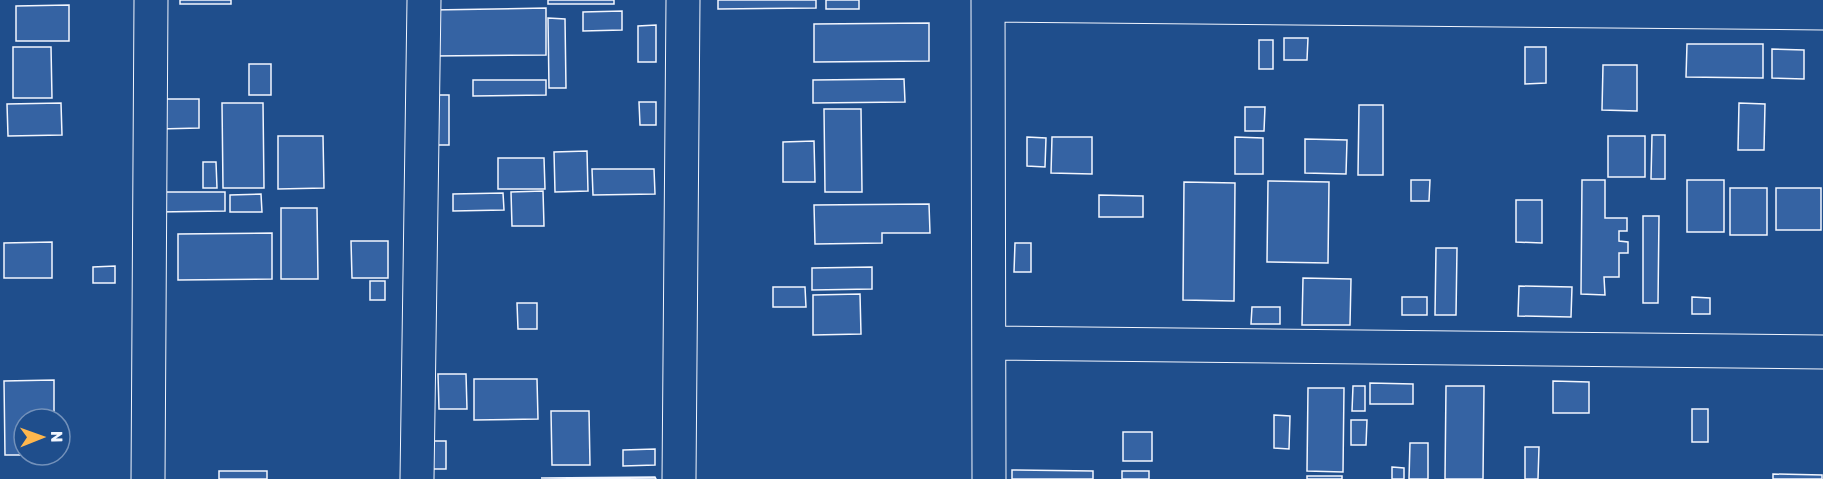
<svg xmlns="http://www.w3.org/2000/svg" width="1823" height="479" viewBox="0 0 1823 479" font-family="Rubik,sans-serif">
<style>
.building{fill:#3563a3;stroke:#f2f6ff;stroke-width:1.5}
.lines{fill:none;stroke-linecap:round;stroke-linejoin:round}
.minor-casing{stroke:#f2f6ff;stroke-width:35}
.minor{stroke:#1f4e8c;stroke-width:33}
</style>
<rect width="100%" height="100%" fill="#1f4e8c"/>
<path class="building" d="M 180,0 L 231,0 L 231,4 L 180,4 Z
M 548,0 L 614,0 L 614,4 L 548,4 Z
M 718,0 L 816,0 L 816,8 L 718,9 Z
M 826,0 L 859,0 L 859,9 L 826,9 Z
M 69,5 L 69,41 L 16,41 L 16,6 Z
M 546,8 L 546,55 L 433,56 L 432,10 Z
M 622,11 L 622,30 L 583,31 L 583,12 Z
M 548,18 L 565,19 L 566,88 L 549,88 Z
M 929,23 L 929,61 L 814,62 L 814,24 Z
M 656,25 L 656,62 L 638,62 L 638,26 Z
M 1284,38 L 1308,38 L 1307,60 L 1284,60 Z
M 1259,40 L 1273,40 L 1273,69 L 1259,69 Z
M 1687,44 L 1763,44 L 1763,78 L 1686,77 Z
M 13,47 L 51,47 L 52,98 L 13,98 Z
M 1525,47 L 1546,47 L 1546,83 L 1525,84 Z
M 1772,49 L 1804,50 L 1804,79 L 1772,78 Z
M 249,64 L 271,64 L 271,95 L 249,95 Z
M 1603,65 L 1637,65 L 1637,111 L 1602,110 Z
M 904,79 L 905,102 L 813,103 L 813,80 Z
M 473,80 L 546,80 L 546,95 L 473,96 Z
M 429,95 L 449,95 L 449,145 L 430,145 Z
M 159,99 L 199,99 L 199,128 L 160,129 Z
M 639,102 L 656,102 L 656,125 L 640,125 Z
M 61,103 L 62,135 L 8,136 L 7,104 Z
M 222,103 L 263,103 L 264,188 L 223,188 Z
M 1739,103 L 1765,104 L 1764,150 L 1738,150 Z
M 1359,105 L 1383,105 L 1383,175 L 1358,175 Z
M 1245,107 L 1265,107 L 1264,131 L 1245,131 Z
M 824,109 L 861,109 L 862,192 L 825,192 Z
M 1652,135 L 1665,135 L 1665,179 L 1651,179 Z
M 278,136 L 323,136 L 324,188 L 278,189 Z
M 1608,136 L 1645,136 L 1645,177 L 1608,177 Z
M 1027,137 L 1046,138 L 1045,167 L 1027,166 Z
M 1052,137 L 1092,137 L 1092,174 L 1051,173 Z
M 1235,137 L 1263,138 L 1263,174 L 1235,174 Z
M 1305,139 L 1347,140 L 1346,174 L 1305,173 Z
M 814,141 L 815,182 L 783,182 L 783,142 Z
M 587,151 L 588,191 L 555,192 L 554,152 Z
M 498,158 L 544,158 L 545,189 L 498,189 Z
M 203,162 L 216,162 L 217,188 L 203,188 Z
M 592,169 L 654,169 L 655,194 L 593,195 Z
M 1411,180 L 1430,180 L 1429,201 L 1411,201 Z
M 1582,180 L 1605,180 L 1605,218 L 1627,218 L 1627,231 L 1619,231 L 1619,241 L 1628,242 L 1628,253 L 1619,253 L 1619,277 L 1604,277 L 1605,295 L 1581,294 Z
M 1687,180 L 1724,180 L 1724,232 L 1687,232 Z
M 1268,181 L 1329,182 L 1328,263 L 1267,262 Z
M 1184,182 L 1235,183 L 1234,301 L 1183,300 Z
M 1730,188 L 1767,188 L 1767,235 L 1730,235 Z
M 1776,188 L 1821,188 L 1821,230 L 1776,230 Z
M 543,191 L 544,226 L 512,226 L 511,192 Z
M 158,192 L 225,192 L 225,211 L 158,212 Z
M 503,193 L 504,210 L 453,211 L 453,194 Z
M 261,194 L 262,212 L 230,212 L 230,195 Z
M 1099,195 L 1143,196 L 1143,217 L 1099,217 Z
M 1516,200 L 1542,200 L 1542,243 L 1516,242 Z
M 929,204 L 930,233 L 882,233 L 882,243 L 815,244 L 814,205 Z
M 281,208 L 317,208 L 318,279 L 281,279 Z
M 1643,216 L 1659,216 L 1658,303 L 1643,303 Z
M 272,233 L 272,279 L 178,280 L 178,234 Z
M 351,241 L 388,241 L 388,278 L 352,278 Z
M 52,242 L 52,278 L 4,278 L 4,243 Z
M 1015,243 L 1031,243 L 1031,272 L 1014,272 Z
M 1436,248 L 1457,248 L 1456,315 L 1435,315 Z
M 115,266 L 115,283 L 93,283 L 93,267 Z
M 872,267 L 872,289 L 812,290 L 812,268 Z
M 1303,278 L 1351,279 L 1350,325 L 1302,325 Z
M 370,281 L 385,281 L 385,300 L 370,300 Z
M 1519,286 L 1572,287 L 1571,317 L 1518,316 Z
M 773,287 L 805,287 L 806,307 L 773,307 Z
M 860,294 L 861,334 L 813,335 L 813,295 Z
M 1402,297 L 1427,297 L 1427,315 L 1402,315 Z
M 1692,297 L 1710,298 L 1710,314 L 1692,314 Z
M 517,303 L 537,303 L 537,329 L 518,329 Z
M 1252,307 L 1280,307 L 1280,324 L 1251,324 Z
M 438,374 L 466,374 L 467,409 L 439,409 Z
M 474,379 L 537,379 L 538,419 L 474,420 Z
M 54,380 L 54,419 L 24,419 L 24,455 L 41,455 L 5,455 L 4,381 Z
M 1553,381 L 1589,382 L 1589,413 L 1553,413 Z
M 1370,383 L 1413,384 L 1413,404 L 1370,404 Z
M 1353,386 L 1365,386 L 1365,411 L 1352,411 Z
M 1446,386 L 1484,386 L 1483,479 L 1445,479 Z
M 1308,388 L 1344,388 L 1343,472 L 1307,471 Z
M 1692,409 L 1708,409 L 1708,442 L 1692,442 Z
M 551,411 L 589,411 L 590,465 L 552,465 Z
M 1274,415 L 1290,416 L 1289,449 L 1274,448 Z
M 1351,420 L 1367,420 L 1366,445 L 1351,445 Z
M 1123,432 L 1152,432 L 1152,461 L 1123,461 Z
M 426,441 L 446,441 L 446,469 L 426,469 Z
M 1410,443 L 1428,443 L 1428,479 L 1409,479 Z
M 1525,447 L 1539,447 L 1538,479 L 1525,479 Z
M 655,449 L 655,465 L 623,466 L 623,450 Z
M 1392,467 L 1404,468 L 1404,479 L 1392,479 Z
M 1012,470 L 1093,471 L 1093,479 L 1012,479 Z
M 219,471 L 267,471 L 267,479 L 219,479 Z
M 1122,471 L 1149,471 L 1149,479 L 1122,479 Z
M 1773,474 L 1822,475 L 1822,479 L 1773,479 Z
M 1307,476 L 1342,476 L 1342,479 L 1307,479 Z
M 655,477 L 656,479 L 541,478 Z"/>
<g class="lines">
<defs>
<path id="minor" d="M 988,0 L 989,479
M 988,5 L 1823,13
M 989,343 L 1823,352
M 148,479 L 151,0
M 417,479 L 424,0
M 679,479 L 683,0"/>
</defs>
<use href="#minor" class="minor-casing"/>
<use href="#minor" class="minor"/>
</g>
<g transform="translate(42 437) rotate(89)"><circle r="28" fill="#1f4e8c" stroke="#7391ba" stroke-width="1.5"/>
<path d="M0-4.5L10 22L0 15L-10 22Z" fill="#ffb74d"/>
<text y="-9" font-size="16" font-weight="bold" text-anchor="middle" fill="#f2f6ff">N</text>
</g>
</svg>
